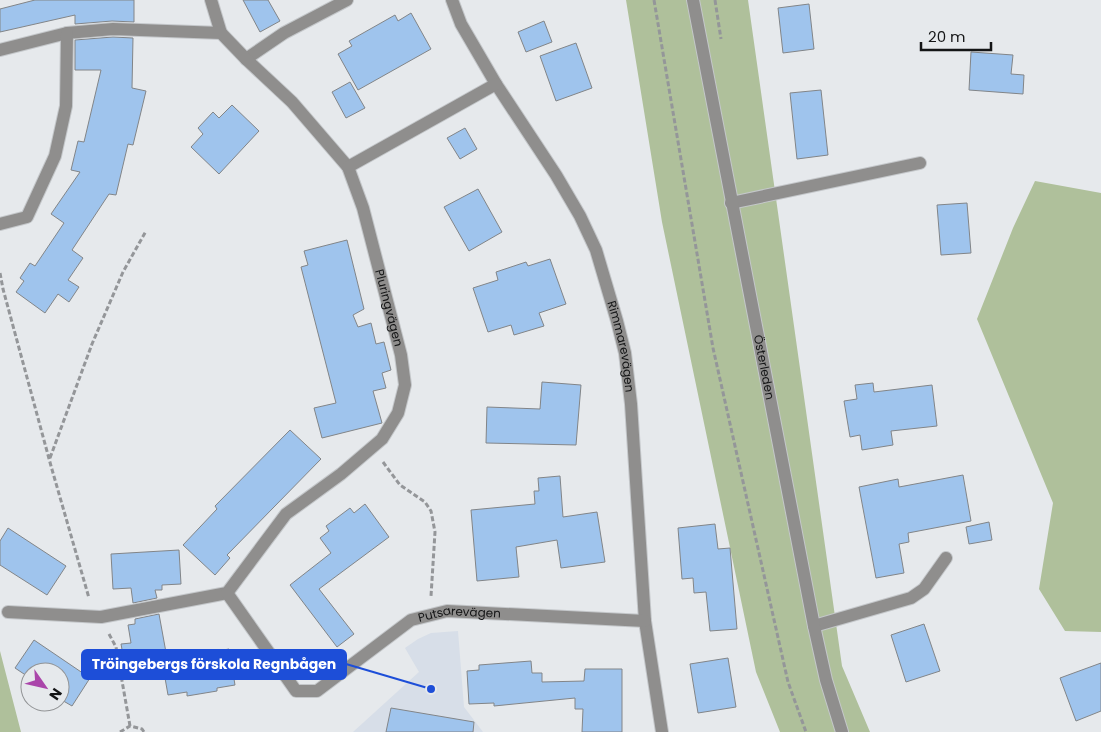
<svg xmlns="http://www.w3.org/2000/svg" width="1101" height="732" viewBox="0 0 1101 732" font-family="Poppins,sans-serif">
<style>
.built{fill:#d7dee8}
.green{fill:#afc09b}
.building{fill:#9fc4ed;stroke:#828588}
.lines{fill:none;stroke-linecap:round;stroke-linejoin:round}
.service-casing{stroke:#c4c7ca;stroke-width:14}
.minor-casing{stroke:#c4c7ca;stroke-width:14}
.tertiary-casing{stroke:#c4c7ca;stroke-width:14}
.path{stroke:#949699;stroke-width:3;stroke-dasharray:5 2.5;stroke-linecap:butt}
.service{stroke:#8f8e8d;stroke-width:12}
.minor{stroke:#8f8e8d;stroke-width:12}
.tertiary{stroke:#8f8e8d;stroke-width:12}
.labels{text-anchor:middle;stroke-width:5;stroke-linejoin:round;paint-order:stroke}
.street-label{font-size:12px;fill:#141516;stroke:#e6e9ec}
.leader{fill:none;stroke:#1d4ed8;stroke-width:2}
.callout-dot{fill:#1d4ed8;stroke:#e6e9ec;stroke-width:2}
.callout{fill:#1d4ed8;stroke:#1d4ed8;stroke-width:2}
.callout-label{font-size:14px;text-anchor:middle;font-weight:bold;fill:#fff}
</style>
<rect width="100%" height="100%" fill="#e6e9ec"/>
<path class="built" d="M 458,631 L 464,707 L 483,732 L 353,732 L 419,672 L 405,648 L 418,639 L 431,633 Z"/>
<path class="green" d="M 626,0 L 748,0 L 842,666 L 870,732 L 780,732 L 756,672 L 662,222 Z
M 1035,181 L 1101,193 L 1101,632 L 1065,631 L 1039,589 L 1053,503 L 977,319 L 1013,228 Z
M 0,651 L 21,732 L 0,732 Z"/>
<path class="building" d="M 35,0 L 134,0 L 134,22 L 112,21 L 75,24 L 75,15 L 0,32 L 0,9 Z
M 243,0 L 268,0 L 280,21 L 260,32 Z
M 809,4 L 814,49 L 783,53 L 778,8 Z
M 411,13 L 431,49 L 358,90 L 338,54 L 352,46 L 349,41 L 395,15 L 398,21 Z
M 544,21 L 552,42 L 526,52 L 518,32 Z
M 113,37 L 133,38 L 132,88 L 146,91 L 133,145 L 128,144 L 116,195 L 109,194 L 72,250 L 83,258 L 68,280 L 79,287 L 69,302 L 58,294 L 45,313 L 16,292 L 24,281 L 20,278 L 30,263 L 35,266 L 64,223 L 51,214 L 80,172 L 71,170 L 78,141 L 84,142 L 101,70 L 75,70 L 75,40 Z
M 576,43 L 592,88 L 556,101 L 540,56 Z
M 971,52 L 1013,55 L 1011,74 L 1024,75 L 1023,94 L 969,90 Z
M 350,82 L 365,108 L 346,118 L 332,92 Z
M 821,90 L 828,155 L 797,159 L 790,93 Z
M 232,105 L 259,131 L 219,174 L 191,147 L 203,134 L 198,128 L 213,112 L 219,118 Z
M 465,128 L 477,149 L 460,159 L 447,138 Z
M 478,189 L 502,232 L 469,251 L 444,207 Z
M 967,203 L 971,253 L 941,255 L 937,205 Z
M 347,240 L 364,309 L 353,315 L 358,327 L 371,323 L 376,344 L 384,342 L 391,370 L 382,373 L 386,388 L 373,391 L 382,423 L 322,438 L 314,408 L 336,403 L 301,267 L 308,265 L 304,251 Z
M 550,259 L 566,304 L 539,313 L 544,326 L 514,335 L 511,325 L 488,332 L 473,288 L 498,280 L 496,272 L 526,262 L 528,266 Z
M 542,382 L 581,385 L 576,445 L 486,443 L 487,407 L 540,409 Z
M 873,383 L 874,392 L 932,385 L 937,426 L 891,431 L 893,445 L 862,450 L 860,435 L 850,437 L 844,401 L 857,399 L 855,385 Z
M 290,430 L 321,459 L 227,555 L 230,558 L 215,575 L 183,545 L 217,509 L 215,506 Z
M 963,475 L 971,521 L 908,533 L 909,542 L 899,544 L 904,573 L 876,578 L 859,487 L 898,479 L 899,487 Z
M 560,476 L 563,517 L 597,512 L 605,562 L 561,568 L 557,540 L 516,547 L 519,577 L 477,581 L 471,510 L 535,504 L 534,491 L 539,491 L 538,478 Z
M 365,504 L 389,537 L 319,589 L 354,634 L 337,647 L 290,585 L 331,553 L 320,538 L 329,531 L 326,526 L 350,508 L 354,513 Z
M 989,522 L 992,540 L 969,544 L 966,527 Z
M 715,524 L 718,549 L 730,548 L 737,629 L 710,631 L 706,592 L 694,593 L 693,578 L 682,579 L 678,528 Z
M 8,528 L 66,566 L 47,595 L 0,565 L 0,541 Z
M 179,550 L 181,584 L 162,585 L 162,590 L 155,590 L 157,598 L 133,603 L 131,588 L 113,589 L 111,554 Z
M 159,614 L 167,658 L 125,666 L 121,644 L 131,643 L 128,625 L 135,624 L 135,619 Z
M 924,624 L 940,671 L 906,682 L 891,635 Z
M 34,640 L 90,678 L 72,706 L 60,699 L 60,672 L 30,672 L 30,678 L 15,668 Z
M 229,649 L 235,685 L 217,688 L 217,691 L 187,696 L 187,692 L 168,695 L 162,661 Z
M 728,658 L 736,707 L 698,713 L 690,664 Z
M 531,661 L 532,673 L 542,673 L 542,682 L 584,681 L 585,669 L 622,669 L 622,732 L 582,732 L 583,709 L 575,709 L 575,698 L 494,706 L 494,703 L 469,704 L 467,671 L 479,670 L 479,665 Z
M 1101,663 L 1101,711 L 1076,721 L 1060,678 Z
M 391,708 L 474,722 L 473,732 L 386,732 Z"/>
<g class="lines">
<defs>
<path id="service" d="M 246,59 L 284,33 L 347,0
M 731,203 L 920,163
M 814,626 L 911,598 L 924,589 L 946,558"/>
<g id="minor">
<path d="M 211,0 L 221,33"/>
<path id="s1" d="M 452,0 L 461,24 L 496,84 L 556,175 L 580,216 L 596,250 L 617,321 L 625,353 L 631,404 L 645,621 L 662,732"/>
<path id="s2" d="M 0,50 L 67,33 L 113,29 L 221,33 L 246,59 L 292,102 L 348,167 L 363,208 L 401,355 L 405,385 L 398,413 L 382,439 L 341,474 L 286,514 L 227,593 L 101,617 L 8,612"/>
<path d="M 348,167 L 496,84"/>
<path d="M 0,224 L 27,217 L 55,156 L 66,106 L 67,33"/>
<path id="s3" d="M 227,593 L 296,691 L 317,691 L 411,620 L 447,611 L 645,621"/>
</g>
<g id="tertiary">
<path id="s4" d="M 693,0 L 814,626 L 826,680 L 842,732"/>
</g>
</defs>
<use href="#service" class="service-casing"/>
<use href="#minor" class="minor-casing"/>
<use href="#tertiary" class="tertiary-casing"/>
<path class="path" d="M 654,0 L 713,348 L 788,682 L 806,732
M 715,0 L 721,39
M 0,273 L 3,289 L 51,466 L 89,598
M 50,458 L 92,344 L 123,272 L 146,231
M 383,462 L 400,485 L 425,502 L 431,511 L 435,532 L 431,596
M 109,634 L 116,647 L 130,726
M 120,732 L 130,726 L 142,729 L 144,732"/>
<use href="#service" class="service"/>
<use href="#minor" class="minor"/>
<use href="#tertiary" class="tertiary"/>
</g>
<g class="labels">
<g class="street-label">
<text dy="4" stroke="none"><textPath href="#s2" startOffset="555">Pluringvägen</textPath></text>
<text dy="4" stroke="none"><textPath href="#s1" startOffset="389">Rimmarevägen</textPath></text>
<text dy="4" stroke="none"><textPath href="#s4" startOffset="374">Österleden</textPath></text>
<text dy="4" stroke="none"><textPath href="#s3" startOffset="308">Putsarevägen</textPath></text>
</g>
</g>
<path class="leader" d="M431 689L346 664"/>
<circle class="callout-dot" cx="431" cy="689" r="5"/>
<rect class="callout" x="82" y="650" width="264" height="29" rx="5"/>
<g class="callout-label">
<text x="214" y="669">Tröingebergs förskola Regnbågen</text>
</g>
<g transform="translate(45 687) rotate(124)"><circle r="24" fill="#e6e9ec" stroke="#929496"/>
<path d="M0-4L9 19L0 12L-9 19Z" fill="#aa45aa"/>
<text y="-8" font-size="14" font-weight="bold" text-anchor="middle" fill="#141516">N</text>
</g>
<path d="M921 42v8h70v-8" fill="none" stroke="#141516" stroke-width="2.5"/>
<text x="928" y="42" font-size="15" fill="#141516" stroke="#e6e9ec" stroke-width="4" paint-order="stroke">20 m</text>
</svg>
